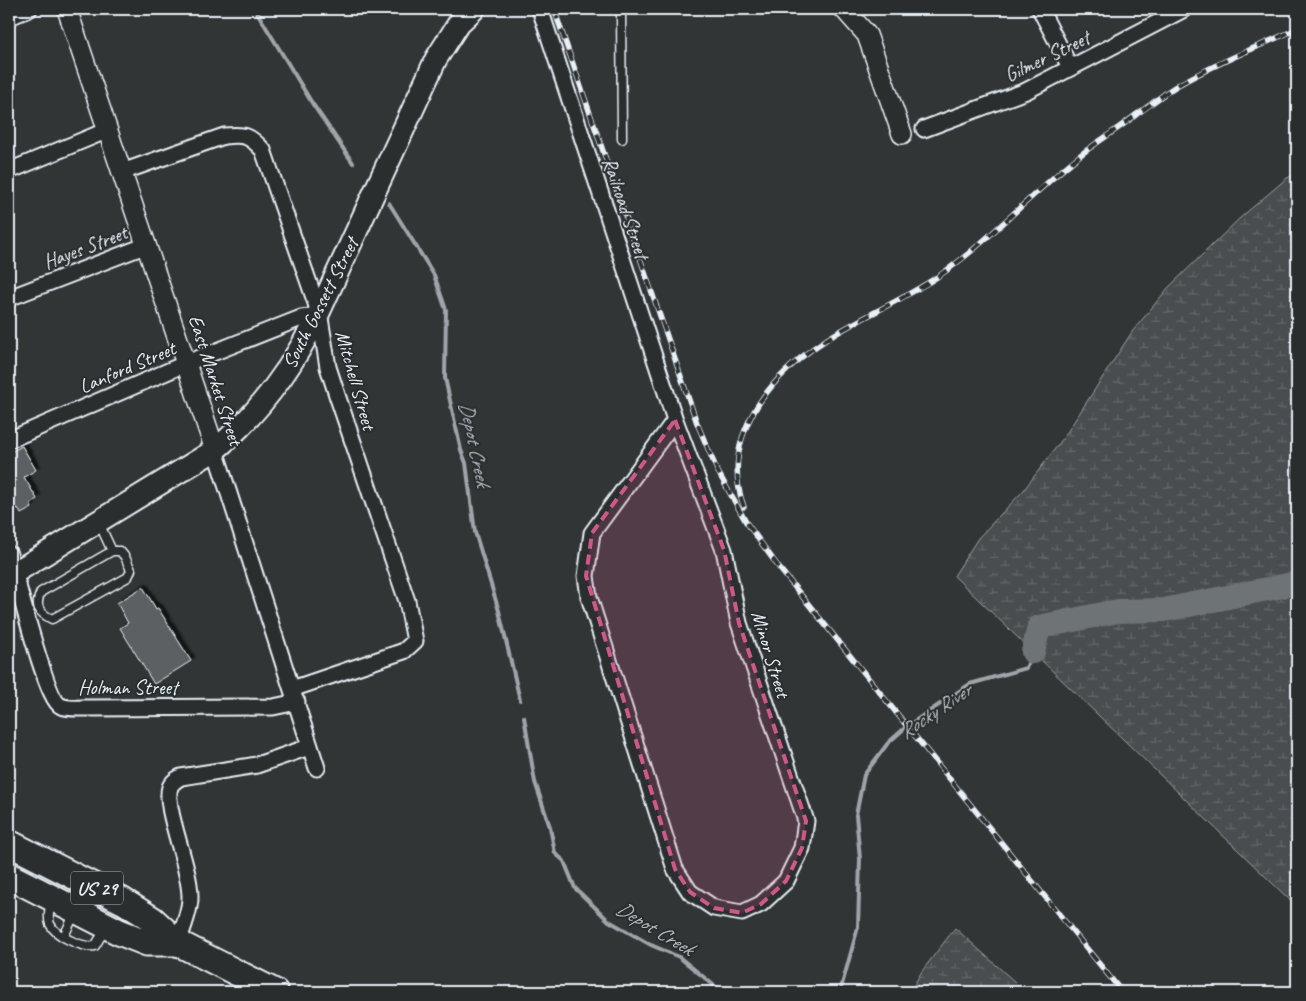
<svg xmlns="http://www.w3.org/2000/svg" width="1306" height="1001" viewBox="0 0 1306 1001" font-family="Caveat,sans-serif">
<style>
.wetland{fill:url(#wetland-marsh);stroke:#989fa4}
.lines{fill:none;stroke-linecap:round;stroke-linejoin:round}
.stream{stroke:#9fa5aa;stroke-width:4}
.river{stroke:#6e7376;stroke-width:24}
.building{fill:#5c6063;stroke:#e8f1f8;filter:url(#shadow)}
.service-casing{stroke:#e8f1f8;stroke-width:11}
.minor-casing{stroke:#e8f1f8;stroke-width:19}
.tertiary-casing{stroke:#e8f1f8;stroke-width:22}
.secondary-casing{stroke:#e8f1f8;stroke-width:25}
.trunk-casing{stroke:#e8f1f8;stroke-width:29}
.service{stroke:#2a2d2e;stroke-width:8}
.minor{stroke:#2a2d2e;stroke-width:15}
.tertiary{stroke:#2a2d2e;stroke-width:19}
.secondary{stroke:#2a2d2e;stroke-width:21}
.trunk{stroke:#2a2d2e;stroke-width:25}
.rail-casing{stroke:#e8f1f8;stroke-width:5.5}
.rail{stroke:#2a2d2e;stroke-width:4;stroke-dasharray:11;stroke-linecap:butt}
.marked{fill:#cd598a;fill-opacity:0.2;stroke:#cd598a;stroke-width:4;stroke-dasharray:10 6;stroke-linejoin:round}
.labels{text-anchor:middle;stroke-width:4;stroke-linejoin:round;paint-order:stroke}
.shield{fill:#2a2d2e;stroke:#afb6bb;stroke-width:1}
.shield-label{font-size:19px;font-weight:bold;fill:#e8f1f8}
.street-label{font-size:20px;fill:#e8f1f8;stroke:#2a2d2e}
.water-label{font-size:21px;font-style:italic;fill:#b1b8be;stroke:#2a2d2e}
</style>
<defs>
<pattern id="wetland-marsh" width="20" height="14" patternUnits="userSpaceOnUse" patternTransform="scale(1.25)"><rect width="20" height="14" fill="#494d4f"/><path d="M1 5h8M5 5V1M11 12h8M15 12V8" fill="none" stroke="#636769"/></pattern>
<filter id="shadow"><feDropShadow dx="4" dy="-4" stdDeviation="1" flood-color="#0009"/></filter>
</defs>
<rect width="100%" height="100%" fill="#323536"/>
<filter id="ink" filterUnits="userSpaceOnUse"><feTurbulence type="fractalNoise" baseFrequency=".02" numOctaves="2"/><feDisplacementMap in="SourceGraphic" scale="10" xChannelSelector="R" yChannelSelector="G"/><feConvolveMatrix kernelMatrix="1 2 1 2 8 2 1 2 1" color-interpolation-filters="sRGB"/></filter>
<g filter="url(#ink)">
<path class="wetland" d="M 1297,174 L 1297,907 L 954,576 L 978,538 L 1023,491 L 1064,437 L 1132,332 L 1168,288 L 1240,218 L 1287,178 Z
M 955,928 L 1026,992 L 910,992 L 922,971 Z"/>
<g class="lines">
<path class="stream" d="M 255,9 L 312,103 L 353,163
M 389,203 L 434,275 L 446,310 L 445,378 L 461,450 L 466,463 L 475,532 L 499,611 L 520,700
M 524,717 L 535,782 L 550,827 L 555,853 L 564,861 L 575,888 L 609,921 L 651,945 L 679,957 L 722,992
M 840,992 L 858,927 L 860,859 L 856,815 L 864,775 L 888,743 L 906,727 L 970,684 L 1026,668 L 1033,652"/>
<path class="river" d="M 1033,652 L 1039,627 L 1118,611 L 1164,610 L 1297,583"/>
</g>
<path class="building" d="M 22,446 L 36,470 L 24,477 L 37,499 L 30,504 L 32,508 L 21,514 L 18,508 L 12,512 L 9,506 L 9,453 Z
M 143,587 L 156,609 L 158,608 L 191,661 L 154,684 L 120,628 L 128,623 L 117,603 Z"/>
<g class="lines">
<defs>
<path id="service" d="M 621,9 L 622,139
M 99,523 L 112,551
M 112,551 L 120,551 L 125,557 L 131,570 L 128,577 L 52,619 C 39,613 34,606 41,592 Z
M 51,900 C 50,907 47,917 50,924 C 55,936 83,948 95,946 L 106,928
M 64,936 L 75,913"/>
<path id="minor" d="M 540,9 L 675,420
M 1040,9 L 1070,67
M 9,17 L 29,9
M 924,129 L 1026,91 L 1184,9
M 9,171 L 108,130
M 122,172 L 224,136 C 245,134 249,135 263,150 L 319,312 L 328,367 L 337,395 L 407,601 L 415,641 L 404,651 L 292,689
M 9,298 L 147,245
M 675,420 L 724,550 L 739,623 L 806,821 L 802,848 L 786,881 L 761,904 L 742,913 L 714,908 L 690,892 L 675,869 L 589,597 L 586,576 L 592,533 Z
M 9,440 L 187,363 L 301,318 L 318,316
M 215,450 L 317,768
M 9,554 C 17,577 45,699 61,706 C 68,709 80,708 88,708 L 273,707 L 297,702
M 178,943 C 182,929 190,912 190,898 C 191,868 163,808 170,787 C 172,782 176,780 181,777 L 257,765 L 309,747"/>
<path id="tertiary" d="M 67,9 L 215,450
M 844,9 L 867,35 L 902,134"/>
<path id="secondary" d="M 9,576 L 215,450 C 258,414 290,371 315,321 L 436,59 L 459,23 L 474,9"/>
<path id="trunk" d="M 9,843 L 123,901 L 152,919 L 178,943 L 275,992
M 9,876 L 119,932 L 147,943 L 178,943"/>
</defs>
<use href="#service" class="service-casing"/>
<use href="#minor" class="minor-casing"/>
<use href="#tertiary" class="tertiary-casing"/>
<use href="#secondary" class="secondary-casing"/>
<use href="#trunk" class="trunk-casing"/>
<use href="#service" class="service"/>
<use href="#minor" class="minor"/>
<use href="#tertiary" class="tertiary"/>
<use href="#secondary" class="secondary"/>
<use href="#trunk" class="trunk"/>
<defs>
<path id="rail" d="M 554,9 L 697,423 L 717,470 L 746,522 L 780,569 L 1122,992
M 744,507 C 726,458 746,413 780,377 C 825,329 890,310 943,273 C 994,237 1036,188 1087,150 C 1103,138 1121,127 1137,114 C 1151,105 1164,93 1178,85 C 1216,63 1257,47 1297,29"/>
</defs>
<use href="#rail" class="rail-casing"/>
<use href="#rail" class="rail"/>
</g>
</g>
<path class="marked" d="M 675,420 L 724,550 L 739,623 L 806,821 L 802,848 L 786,881 L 761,904 L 742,913 L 714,908 L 690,892 L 675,869 L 586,576 L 592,533 Z"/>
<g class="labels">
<rect class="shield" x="71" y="871.5" width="52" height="33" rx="4"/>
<g class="shield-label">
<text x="97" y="895">US 29</text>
</g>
<g class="street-label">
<text transform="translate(1047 56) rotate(-26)" y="7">Gilmer Street</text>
<text transform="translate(626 208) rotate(71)" y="7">Railroad Street</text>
<text transform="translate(85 247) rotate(-21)" y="7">Hayes Street</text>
<text transform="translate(320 303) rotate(-63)" y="7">South Gossett Street</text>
<text transform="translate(127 367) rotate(-23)" y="7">Lanford Street</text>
<text transform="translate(216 380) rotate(72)" y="7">East Market Street</text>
<text transform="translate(356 380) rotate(74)" y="7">Mitchell Street</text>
<text transform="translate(771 654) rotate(73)" y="7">Minor Street</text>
<text x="128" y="694">Holman Street</text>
</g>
<g class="water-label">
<text transform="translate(475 444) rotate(78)" y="7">Depot Creek</text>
<text transform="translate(935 711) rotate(-34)" y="7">Rocky River</text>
<text transform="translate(655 928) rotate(31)" y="7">Depot Creek</text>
</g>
</g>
<rect width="1306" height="1001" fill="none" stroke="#2a2d2e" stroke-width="30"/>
<rect x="15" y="15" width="1276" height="971" fill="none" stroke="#e8f1f8" stroke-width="2" filter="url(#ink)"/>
</svg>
